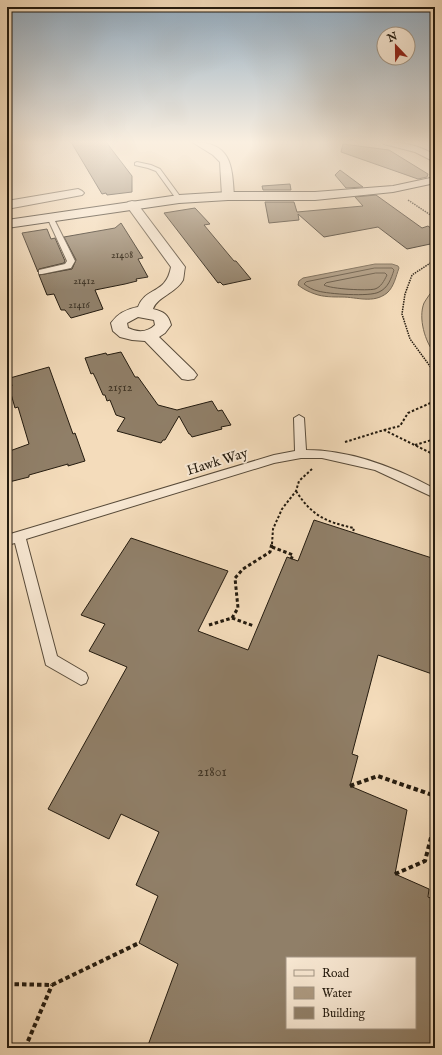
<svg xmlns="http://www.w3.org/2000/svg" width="442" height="1055" viewBox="0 0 442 1055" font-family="'IM FELL English',serif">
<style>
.green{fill:#d1bb9e;stroke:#7a6b56}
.water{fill:#ad9a81;stroke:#766753}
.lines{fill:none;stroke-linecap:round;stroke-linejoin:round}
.shore{stroke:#685a48;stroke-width:1}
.building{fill:#907f68;stroke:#241b0f;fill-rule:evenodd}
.lane-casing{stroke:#584b3a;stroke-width:2}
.street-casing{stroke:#584b3a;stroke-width:2}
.secondary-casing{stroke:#241b0f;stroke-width:2}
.path-far3{stroke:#241b0f;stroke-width:1.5;stroke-dasharray:1.5 1;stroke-linecap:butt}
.path-far2{stroke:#241b0f;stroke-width:2;stroke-dasharray:2.5 2;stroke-linecap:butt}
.path-far1{stroke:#241b0f;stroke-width:3;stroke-dasharray:3.5 2.5;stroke-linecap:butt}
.path{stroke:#241b0f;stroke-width:4;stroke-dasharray:4.5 3;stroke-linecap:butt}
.lane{fill:#f8e8d3;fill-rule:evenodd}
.street{fill:#f8e8d3;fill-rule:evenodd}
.secondary{fill:#f8e8d3;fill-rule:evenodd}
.labels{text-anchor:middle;stroke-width:4;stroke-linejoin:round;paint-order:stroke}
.far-number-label{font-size:10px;fill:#3f3425}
.number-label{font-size:12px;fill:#3f3425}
.street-label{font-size:14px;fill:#241b0f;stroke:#f8e8d3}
.near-number-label{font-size:14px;fill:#3f3425}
</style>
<rect width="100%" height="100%" fill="#f4dcbb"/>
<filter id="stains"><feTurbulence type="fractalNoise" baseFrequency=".005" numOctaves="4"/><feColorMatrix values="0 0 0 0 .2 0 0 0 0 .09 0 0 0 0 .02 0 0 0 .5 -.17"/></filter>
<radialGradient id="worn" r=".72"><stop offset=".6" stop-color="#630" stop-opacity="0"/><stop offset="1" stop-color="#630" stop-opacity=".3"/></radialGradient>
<path class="green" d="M 435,288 L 435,354 C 425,342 418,318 424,303 C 427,298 431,292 435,288 Z"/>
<path class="water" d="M 375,264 L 392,264 L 398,266 L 399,268 C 396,276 394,287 387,293 C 373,304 357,297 342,297 C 333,297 323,297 315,294 C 309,292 303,289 298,285 L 299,281 L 303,278 Z"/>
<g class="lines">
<path class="shore" d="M 375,268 L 392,268 L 394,270 C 391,279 388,288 379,292 C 370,297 328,294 318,291 C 313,290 308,287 304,284 L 306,282 Z
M 376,273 L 385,273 L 387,275 C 384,281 381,287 375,289 C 367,291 331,289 324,285 L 326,283 Z"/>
</g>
<path class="building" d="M 71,142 L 106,142 L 132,176 L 132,192 L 107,195 L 106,193 L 102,194 Z
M 343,144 L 389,150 L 428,174 L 427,177 L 418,179 L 341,152 Z
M 340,170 L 363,187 L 346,188 L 335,175 Z
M 290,184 L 291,190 L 263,190 L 262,186 Z
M 376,195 L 422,228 L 428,226 L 435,231 L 435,243 L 407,249 L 378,227 L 324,237 L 298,214 L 299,220 L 269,223 L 265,202 L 294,202 L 297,212 L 363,206 L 355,197 Z
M 195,208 L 210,224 L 204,225 L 234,261 L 236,261 L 251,279 L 223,285 L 220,282 L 218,283 L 164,213 Z
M 121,223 L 143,258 L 138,259 L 148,277 L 136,279 L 137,281 L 125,284 L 95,290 L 103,309 L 71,318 L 65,310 L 61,310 L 54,294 L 47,295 L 39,275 L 72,269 L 76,260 L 64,237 L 115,228 Z
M 47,229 L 51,239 L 55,238 L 65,261 L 64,263 L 39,269 L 38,272 L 22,233 Z
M 121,352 L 135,377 L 138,377 L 158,405 L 177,410 L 212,401 L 218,411 L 222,410 L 231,425 L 221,427 L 222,429 L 192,437 L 190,434 L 189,434 L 179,416 L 165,440 L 163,440 L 161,443 L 117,431 L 125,418 L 116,415 L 110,400 L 107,401 L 105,395 L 103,395 L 96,379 L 93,373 L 91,374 L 85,358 L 106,353 L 107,355 Z
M 49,367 L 73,434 L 75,433 L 85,461 L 68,466 L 68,464 L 29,475 L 29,477 L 9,482 L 7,473 L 7,452 L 29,444 L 18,407 L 15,408 L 9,387 L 12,386 L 10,378 Z
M 314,520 L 435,559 L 435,675 L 378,655 L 352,754 L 358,756 L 350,786 L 407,810 L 395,874 L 429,889 L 428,897 L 435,900 L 435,1048 L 147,1048 L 178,964 L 139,943 L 158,896 L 136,885 L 159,832 L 121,814 L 109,839 L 48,809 L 127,667 L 89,651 L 105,624 L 81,615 L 131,538 L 228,571 L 198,631 L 248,650 L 287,557 L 298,561 ZM 287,958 L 415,958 L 415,1028 L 287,1028 Z"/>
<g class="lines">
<defs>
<path id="lane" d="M 137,162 L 151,165 L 160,169 L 182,199 L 181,200 L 177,200 L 156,171 L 148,168 L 135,165 L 135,163 Z
M 50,215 L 53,217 L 75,261 L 71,268 L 42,274 L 39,274 L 39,270 L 65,264 L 67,261 L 47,217 Z
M 299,415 L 304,418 L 306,450 C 350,450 397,468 435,489 L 435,498 L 375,470 L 322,458 L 301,458 L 274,463 L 26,539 L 57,656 L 86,673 L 88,678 L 86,683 L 81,685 L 46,665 L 15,543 L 7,545 L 7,535 L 274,455 L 295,451 L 294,418 Z"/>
<path id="street" d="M 192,142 C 231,142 232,164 234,196 L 232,198 L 224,198 L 222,196 L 220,162 L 213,155 Z
M 383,142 C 403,142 418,145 435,155 L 435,162 L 415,152 L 384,144 Z
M 78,189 L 82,191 L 84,193 L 82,195 L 7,209 L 7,201 Z
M 132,201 L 136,202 L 185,267 C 184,271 184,276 183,280 C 176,293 157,297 153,309 C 164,312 168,314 171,325 L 165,333 L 159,337 L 194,371 L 197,375 L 194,379 L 188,380 L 182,379 L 145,341 L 132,340 L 120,337 L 113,331 L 111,323 C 118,313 127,309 138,307 C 146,286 166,295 171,267 L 126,205 L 128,202 ZM 138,317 L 154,320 L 155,325 C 148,332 138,333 128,328 L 127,323 Z"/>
<path id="secondary" d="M 435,177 L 435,183 L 393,192 L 315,200 L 228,200 L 179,203 L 7,228 L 7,220 L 179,195 L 228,192 L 315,192 L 393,186 Z"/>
</defs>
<use href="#lane" class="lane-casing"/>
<use href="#street" class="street-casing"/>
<use href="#secondary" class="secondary-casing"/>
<path class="path-far3" d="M 408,200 L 435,218
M 435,260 L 412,275 L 405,294 L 402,314 L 410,339 L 435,373"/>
<path class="path-far2" d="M 384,430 L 400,426 L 408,413 L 435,401
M 345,442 L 384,430 L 435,455
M 415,445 L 435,439
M 296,491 C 312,516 326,522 354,528 L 353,532
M 272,544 L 273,529 L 282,509 L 296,491 L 299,481 L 312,469"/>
<path class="path-far1" d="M 272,547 L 293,555 L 291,559
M 232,618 L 254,626
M 209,625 L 232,618 L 238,608 L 235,578 L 243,569 L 270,552 L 272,543"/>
<path class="path" d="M 350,786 L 378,776 L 435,796
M 395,874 L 425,861 L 435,822
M 7,984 L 52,985 L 139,943
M 25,1048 L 52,985"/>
<use href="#lane" class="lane"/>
<use href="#street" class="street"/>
<use href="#secondary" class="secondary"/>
</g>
<linearGradient id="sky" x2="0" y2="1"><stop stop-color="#90aabf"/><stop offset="0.49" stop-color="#faefe0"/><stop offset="1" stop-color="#faefe0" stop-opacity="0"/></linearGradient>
<rect width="442" height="290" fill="url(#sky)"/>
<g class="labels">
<g class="far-number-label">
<text x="122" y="258">21408</text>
<text x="84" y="284">21412</text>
<text x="79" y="308">21416</text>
</g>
<g class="number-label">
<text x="120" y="391">21512</text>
</g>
<g class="street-label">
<text transform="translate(217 461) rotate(-17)" y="5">Hawk Way</text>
</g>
<g class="near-number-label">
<text x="212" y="776">21801</text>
</g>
</g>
<rect width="442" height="1055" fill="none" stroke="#f4dcbb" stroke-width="24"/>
<rect x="8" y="8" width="426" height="1039" fill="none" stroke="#241b0f" stroke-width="2"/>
<rect x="12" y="12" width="418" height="1031" fill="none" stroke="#241b0f"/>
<rect x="286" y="957" width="130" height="72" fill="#f8e8d3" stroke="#a39685"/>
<rect x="294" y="970" width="20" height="6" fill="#f8e8d3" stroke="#a39685"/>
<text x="322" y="977" font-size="12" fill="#241b0f">Road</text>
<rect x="294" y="987" width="20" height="12" fill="#ad9a81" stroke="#a39685"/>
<text x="322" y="997" font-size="12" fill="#241b0f">Water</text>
<rect x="294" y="1007" width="20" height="12" fill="#907f68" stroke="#a39685"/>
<text x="322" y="1017" font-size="12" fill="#241b0f">Building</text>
<g transform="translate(396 46) rotate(338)"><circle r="19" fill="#f8e8d3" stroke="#a39685"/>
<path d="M0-3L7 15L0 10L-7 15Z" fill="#8f2418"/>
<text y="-6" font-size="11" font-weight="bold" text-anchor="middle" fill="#241b0f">N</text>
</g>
<rect width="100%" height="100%" filter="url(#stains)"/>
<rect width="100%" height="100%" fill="url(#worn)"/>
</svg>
